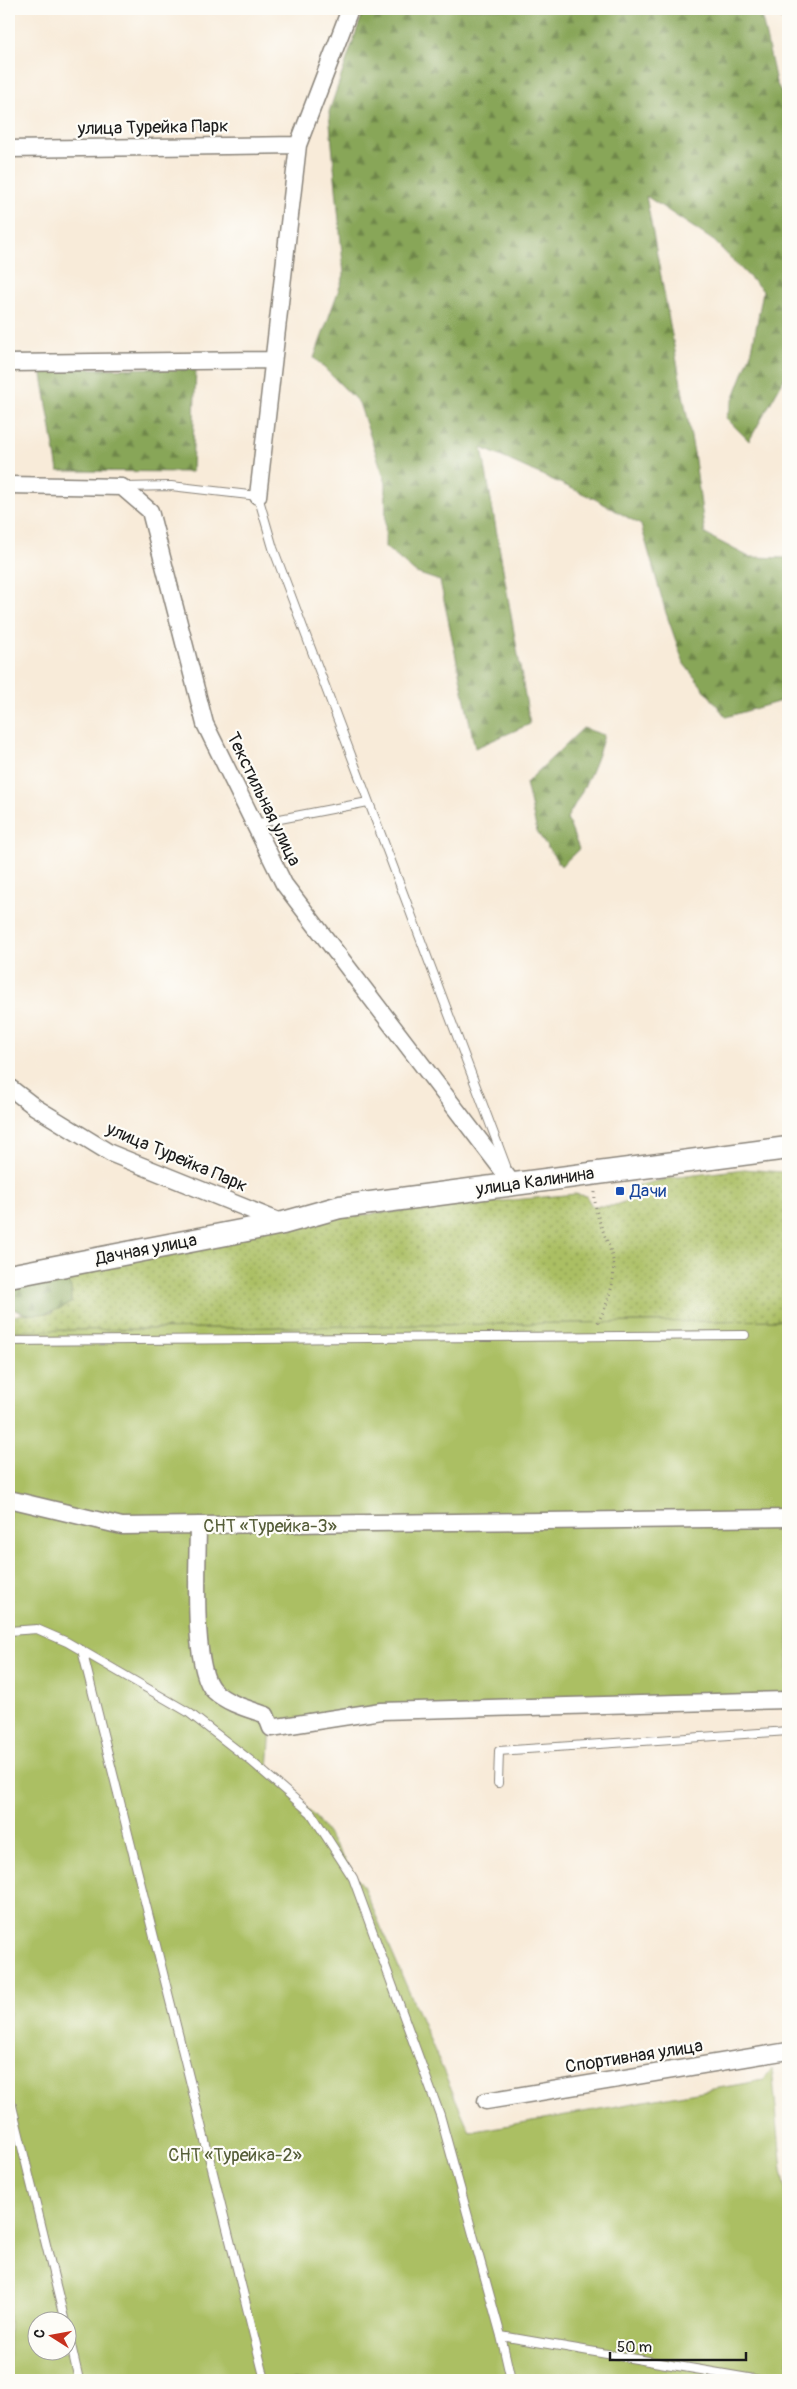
<svg xmlns="http://www.w3.org/2000/svg" width="797" height="2389" viewBox="0 0 797 2389" font-family="Pangolin,sans-serif">
<style>
.grass{fill:url(#grass-dots);stroke:#646e40}
.forest{fill:url(#forest-firs);stroke:#52613a}
.green{fill:#abbf63;stroke:#646e40;fill-rule:evenodd}
.lines{fill:none;stroke-linecap:round;stroke-linejoin:round}
.lane-casing{stroke:#8a847a;stroke-width:10}
.street-casing{stroke:#8a847a;stroke-width:19}
.secondary-casing{stroke:#8a847a;stroke-width:25}
.path{stroke:#8a847a;stroke-width:3;stroke-dasharray:1 4;stroke-linecap:butt}
.lane{stroke:#fff;stroke-width:8}
.street{stroke:#fff;stroke-width:16}
.secondary{stroke:#fff;stroke-width:22}
.transit-dot{fill:#1a4fb4;stroke:#fdfcf7;stroke-width:2}
.labels{text-anchor:middle;stroke-width:4.5;stroke-linejoin:round;paint-order:stroke}
.street-label{font-size:18px;fill:#1c1c1c;stroke:#fdfcf7}
.transit-label{font-size:18px;fill:#164399;stroke:#fdfcf7;text-anchor:start}
.park-label{font-size:18px;fill:#555d38;stroke:#fdfcf7}
</style>
<defs>
<pattern id="grass-dots" width="8" height="8" patternUnits="userSpaceOnUse" patternTransform="scale(1.25)"><rect width="8" height="8" fill="#abbf63"/><path d="M2 2h.1M6 6h.1" fill="none" stroke="#8a9a51" stroke-width="1.8" stroke-linecap="round"/></pattern>
<pattern id="forest-firs" width="22" height="20" patternUnits="userSpaceOnUse" patternTransform="scale(1.25)"><rect width="22" height="20" fill="#88a659"/><path d="M5 1l3.5 6h-7zM16 11l3.5 6h-7z" fill="#6e8649"/></pattern>
</defs>
<rect width="100%" height="100%" fill="#fdfcf7"/>
<filter id="ink" filterUnits="userSpaceOnUse"><feTurbulence type="fractalNoise" baseFrequency=".02" numOctaves="2"/><feDisplacementMap in="SourceGraphic" scale="10" xChannelSelector="R" yChannelSelector="G"/><feConvolveMatrix kernelMatrix="1 2 1 2 8 2 1 2 1" color-interpolation-filters="sRGB"/></filter>
<filter id="wash" filterUnits="userSpaceOnUse"><feTurbulence type="fractalNoise" baseFrequency=".0096" numOctaves="4" result="noise"/><feDisplacementMap in="SourceGraphic" scale="20" xChannelSelector="R" yChannelSelector="G"/><feGaussianBlur stdDeviation="1.12" result="paint"/><feColorMatrix in="noise" values="0 0 0 0 0 0 0 0 0 0 0 0 0 0 0 0 0 1.4 0 .05"/><feComposite in="paint" operator="in"/></filter>
<g filter="url(#wash)">
<rect width="100%" height="100%" fill="#f8ebd9"/>
<path class="grass" d="M 744,1169 L 782,1172 L 788,1185 L 788,1320 L 9,1331 L 9,1317 L 22,1314 L 52,1313 L 58,1265 L 289,1222 L 575,1194 L 586,1196 L 592,1206 L 612,1206 L 633,1199 L 635,1186 L 670,1178 Z"/>
<path class="forest" d="M 364,9 L 760,9 L 776,82 L 788,106 L 788,372 L 749,441 L 726,418 L 752,350 L 763,291 L 714,241 L 646,196 L 694,453 L 705,534 L 749,557 L 788,558 L 788,699 L 726,717 L 684,664 L 666,613 L 641,525 L 595,499 L 482,448 L 530,724 L 475,748 L 440,581 L 416,573 L 385,547 L 386,483 L 359,403 L 314,358 L 344,275 L 329,112 Z
M 773,9 L 788,9 L 788,27 Z
M 196,368 L 192,472 L 58,471 L 41,369 Z
M 583,728 L 604,735 C 596,765 583,791 567,818 L 579,849 L 561,866 L 537,832 L 526,783 Z
M 788,752 L 788,805 L 783,760 Z
M 58,1265 L 71,1287 L 71,1303 C 49,1315 31,1319 9,1307 L 9,1283 Z"/>
<path class="green" d="M 788,1320 L 788,1700 L 381,1711 L 271,1728 L 268,1769 L 317,1819 L 363,1886 L 470,2132 L 764,2080 L 772,2068 L 782,2170 L 788,2200 L 788,2380 L 9,2380 L 9,1331 ZM 38,2322 L 68,2322 L 68,2352 L 38,2352 Z"/>
</g>
<g filter="url(#ink)">
<g class="lines">
<defs>
<path id="lane" d="M 125,487 L 171,486 L 258,496 L 273,548 L 506,1166
M 254,824 L 368,802
M 9,1341 L 745,1335
M 9,1631 L 37,1629 L 67,1642 L 188,1712 L 251,1761 L 311,1813 L 353,1878 L 440,2115 L 501,2336 L 511,2380
M 82,1650 L 265,2380
M 498,1783 L 499,1751 L 788,1731
M 9,2094 L 65,2322
M 68,2332 L 79,2380
M 501,2336 L 760,2380"/>
<path id="street" d="M 9,149 L 298,145
M 9,363 L 273,360
M 9,485 L 122,487 L 150,511 L 205,724 L 284,884 L 513,1184
M 258,496 L 298,145 L 350,9
M 9,1087 L 35,1107 L 110,1153 L 283,1223
M 9,1499 L 122,1526 L 788,1518
M 198,1525 C 198,1560 191,1669 214,1691 C 228,1704 249,1709 266,1715 L 271,1728 L 381,1711 L 788,1700
M 486,2101 L 788,2051"/>
<path id="secondary" d="M 9,1276 L 283,1223 L 340,1207 L 788,1148"/>
</defs>
<use href="#lane" class="lane-casing"/>
<use href="#street" class="street-casing"/>
<use href="#secondary" class="secondary-casing"/>
<path class="path" d="M 595,1192 C 593,1217 608,1237 613,1260 C 617,1279 606,1309 597,1324"/>
<use href="#lane" class="lane"/>
<use href="#street" class="street"/>
<use href="#secondary" class="secondary"/>
</g>
</g>
<rect class="transit-dot" x="615" y="1186" width="10" height="10" rx="2.5"/>
<g class="labels">
<g class="street-label">
<text transform="translate(153 127) rotate(-1)" y="6">улица Турейка Парк</text>
<text transform="translate(264 799) rotate(64)" y="6">Текстильная улица</text>
<text transform="translate(177 1157) rotate(23)" y="6">улица Турейка Парк</text>
<text transform="translate(535 1181) rotate(-8)" y="6">улица Калинина</text>
<text transform="translate(146 1249) rotate(-11)" y="6">Дачная улица</text>
<text transform="translate(634 2056) rotate(-9)" y="6">Спортивная улица</text>
</g>
<g class="transit-label">
<text x="630" y="1197">Дачи</text>
</g>
<g class="park-label">
<text x="270" y="1532">СНТ «Турейка-3»</text>
<text x="235" y="2161">СНТ «Турейка-2»</text>
</g>
</g>
<rect width="797" height="2389" fill="none" stroke="#fdfcf7" stroke-width="30"/>
<g transform="translate(52 2336) rotate(281)"><circle r="24" fill="#fdfcf7" stroke="#a3a29f"/>
<path d="M0-4L9 19L0 12L-9 19Z" fill="#c8321e"/>
<text y="-8" font-size="14" font-weight="bold" text-anchor="middle" fill="#1c1c1c">С</text>
</g>
<path d="M610 2352v8h136v-8" fill="none" stroke="#1c1c1c" stroke-width="2.5"/>
<text x="617" y="2352" font-size="15" fill="#1c1c1c" stroke="#fdfcf7" stroke-width="4" paint-order="stroke">50 m</text>
</svg>
